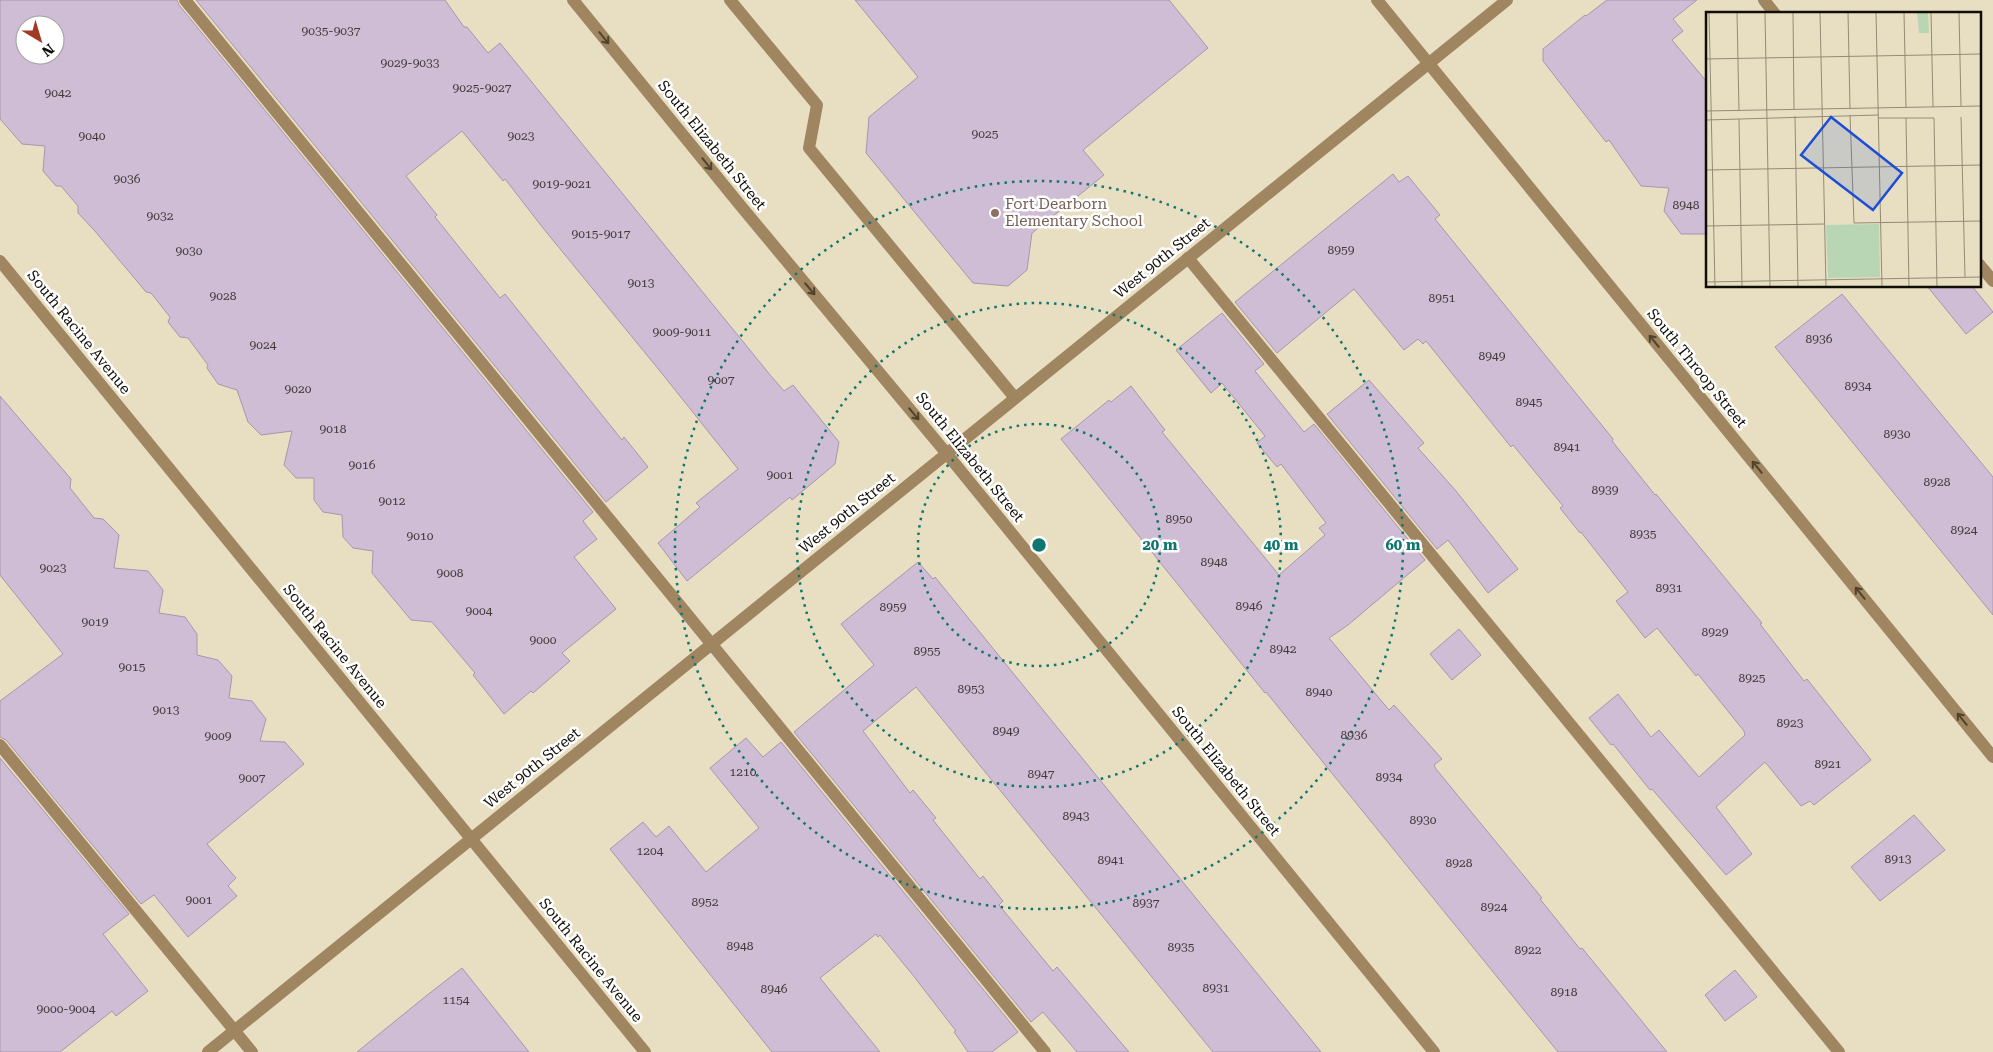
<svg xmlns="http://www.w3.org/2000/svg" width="1993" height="1052" viewBox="0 0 1993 1052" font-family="'Roboto Serif',serif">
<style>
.building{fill:#cfbcd5;stroke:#a896ae;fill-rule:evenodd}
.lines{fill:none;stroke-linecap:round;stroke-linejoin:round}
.lane{stroke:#9f8661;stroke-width:12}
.street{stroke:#9f8661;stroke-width:12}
.oneway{stroke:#50432e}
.ring{fill:none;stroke:#0f766e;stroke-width:2.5;stroke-dasharray:2.5 5}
.education-dot{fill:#8d6e63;stroke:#fff;stroke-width:2}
.labels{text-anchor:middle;stroke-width:5;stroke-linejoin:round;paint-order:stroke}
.number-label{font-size:12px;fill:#403938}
.street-label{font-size:15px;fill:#100d04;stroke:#fff}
.education-label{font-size:15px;fill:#785e54;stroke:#fff;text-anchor:start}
.inset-road{fill:none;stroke:#928b76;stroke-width:1}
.view{fill:#1d4ed8;fill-opacity:0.15;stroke:#1d4ed8;stroke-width:2.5}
.inset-edge{fill:none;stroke:#100d04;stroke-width:2.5}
.centre{fill:#0f766e;stroke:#fff;stroke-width:2.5}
.ring-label{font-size:15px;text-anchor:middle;font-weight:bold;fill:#0f766e;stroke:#fff;stroke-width:5;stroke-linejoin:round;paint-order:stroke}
</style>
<rect width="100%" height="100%" fill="#e8dfc2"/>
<path class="building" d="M 0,0 L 177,0 L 179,5 L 593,512 L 583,521 L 597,539 L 574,557 L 616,609 L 562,653 L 570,661 L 533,693 L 531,691 L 504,714 L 473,675 L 475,673 L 432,622 L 411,620 L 372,573 L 373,551 L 353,548 L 343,537 L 342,515 L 323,512 L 314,500 L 314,478 L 296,478 L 284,465 L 292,431 L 261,435 L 248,422 L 237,390 L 218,384 L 207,368 L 208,365 L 188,338 L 180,337 L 168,322 L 170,317 L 151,293 L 146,292 L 94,230 L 78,213 L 78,206 L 61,186 L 56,186 L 43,171 L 45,146 L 22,144 L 0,119 ZM 25,25 L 55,25 L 55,55 L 25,55 Z
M 196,0 L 445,0 L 464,27 L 467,27 L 488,53 L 500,43 L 771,376 L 784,391 L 793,385 L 839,442 L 835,464 L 792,500 L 790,497 L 687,581 L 658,543 L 700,507 L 696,503 L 738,469 L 664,376 L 543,228 L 505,179 L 503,181 L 462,131 L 406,176 L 437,215 L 435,217 L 500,298 L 505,294 L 622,440 L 624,437 L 648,467 L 606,502 Z
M 855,0 L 1169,0 L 1208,48 L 1083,150 L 1104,175 L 1032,233 L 1027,270 L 1008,286 L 973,283 L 866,153 L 869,117 L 918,77 Z
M 1607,0 L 1697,0 L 1673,19 L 1683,31 L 1672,40 L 1707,82 L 1707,234 L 1681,234 L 1664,211 L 1669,188 L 1641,186 L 1609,140 L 1606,142 L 1543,61 L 1543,49 L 1585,15 L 1586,16 Z
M 1393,174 L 1399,182 L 1408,176 L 1440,215 L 1435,219 L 1613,439 L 1612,441 L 1655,495 L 1656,494 L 1762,623 L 1760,624 L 1804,681 L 1807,679 L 1871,760 L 1814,805 L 1810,801 L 1801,806 L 1765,762 L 1716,807 L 1752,854 L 1726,875 L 1652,789 L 1650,790 L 1613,744 L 1611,745 L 1589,718 L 1618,694 L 1651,737 L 1659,730 L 1699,777 L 1745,735 L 1744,731 L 1698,674 L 1696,676 L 1657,628 L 1645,638 L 1616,601 L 1628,592 L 1581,532 L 1580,533 L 1560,508 L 1563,506 L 1513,445 L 1511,447 L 1426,341 L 1423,344 L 1418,339 L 1404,350 L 1354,289 L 1277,353 L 1235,302 Z
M 1927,286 L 1972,286 L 1993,312 L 1966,334 Z
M 1842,294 L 1993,477 L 1993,615 L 1775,347 Z
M 1222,313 L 1264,364 L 1255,371 L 1304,432 L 1314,424 L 1425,560 L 1348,625 L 1329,638 L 1389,710 L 1394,705 L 1442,759 L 1434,765 L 1436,769 L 1542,898 L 1540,899 L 1580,949 L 1582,948 L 1667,1052 L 1558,1052 L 1266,692 L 1265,693 L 1061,439 L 1109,400 L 1111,402 L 1131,386 L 1165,430 L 1162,432 L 1279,575 L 1325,535 L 1319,528 L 1326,523 L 1281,464 L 1277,467 L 1257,443 L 1265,436 L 1222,383 L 1211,393 L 1176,350 Z
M 1369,380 L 1424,443 L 1418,448 L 1456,491 L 1518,569 L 1488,593 L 1448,540 L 1437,549 L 1327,414 Z
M 0,396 L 71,479 L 70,488 L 94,518 L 103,519 L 119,535 L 114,568 L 148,571 L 163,590 L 159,613 L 185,617 L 197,634 L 197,655 L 218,660 L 232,676 L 229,698 L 252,701 L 266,719 L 260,741 L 285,742 L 304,764 L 207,844 L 236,878 L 228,886 L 237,896 L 188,937 L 154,895 L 141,904 L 6,740 L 0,737 L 0,701 L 63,654 L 0,575 Z
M 918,562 L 933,579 L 935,577 L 1321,1052 L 1213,1052 L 916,687 L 863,731 L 910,793 L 913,790 L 936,818 L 933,820 L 980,879 L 983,876 L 1003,901 L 999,905 L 1053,971 L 1057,967 L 1129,1052 L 1077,1052 L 1043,1012 L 1031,1022 L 794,732 L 874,665 L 841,624 Z
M 1459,629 L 1481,655 L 1452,680 L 1430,654 Z
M 746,738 L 763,757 L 781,742 L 1018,1032 L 992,1052 L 968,1052 L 954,1032 L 956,1031 L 912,974 L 880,935 L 878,937 L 876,934 L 820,978 L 880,1052 L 772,1052 L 610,849 L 643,822 L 656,837 L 669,826 L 706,872 L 759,828 L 710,768 Z
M 0,758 L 129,914 L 103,934 L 148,991 L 116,1016 L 112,1011 L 60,1052 L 0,1052 Z
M 1914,815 L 1945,850 L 1880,901 L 1851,867 Z
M 462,968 L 529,1052 L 357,1052 L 426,996 Z
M 1735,970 L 1757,997 L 1725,1021 L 1705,995 Z"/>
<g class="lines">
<path class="lane" d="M 185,0 L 1045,1052
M 730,0 L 817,105 L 809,148 L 1015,398
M 1764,0 L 1775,14
M 1188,258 L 1839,1052
M 1979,264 L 1993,281
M 0,745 L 252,1052"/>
<path class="street" d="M 573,0 L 740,205 L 947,454 L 1434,1052
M 1377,0 L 1993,757
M 0,261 L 645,1052
M 208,1052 L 1507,0"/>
</g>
<defs><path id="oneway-shaft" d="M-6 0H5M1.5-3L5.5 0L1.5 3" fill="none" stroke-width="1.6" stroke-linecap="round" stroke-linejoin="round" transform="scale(1.25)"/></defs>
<g class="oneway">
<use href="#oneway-shaft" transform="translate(604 38) rotate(51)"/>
<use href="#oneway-shaft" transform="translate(707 164) rotate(51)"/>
<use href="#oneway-shaft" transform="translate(810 289) rotate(50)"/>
<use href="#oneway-shaft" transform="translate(1654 341) rotate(-129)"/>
<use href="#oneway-shaft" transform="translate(914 414) rotate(50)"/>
<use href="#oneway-shaft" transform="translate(1757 467) rotate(-129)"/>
<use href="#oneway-shaft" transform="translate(1860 593) rotate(-129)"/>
<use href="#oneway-shaft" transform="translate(1962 719) rotate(-129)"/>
</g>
<g class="ring">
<circle cx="1039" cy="545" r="121"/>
<circle cx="1039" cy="545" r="242"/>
<circle cx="1039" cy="545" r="364"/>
</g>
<circle class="education-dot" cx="995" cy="213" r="5"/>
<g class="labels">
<g class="number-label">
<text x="331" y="35">9035-9037</text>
<text x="410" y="67">9029-9033</text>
<text x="482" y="92">9025-9027</text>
<text x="58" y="97">9042</text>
<text x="985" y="138">9025</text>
<text x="92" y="140">9040</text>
<text x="521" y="140">9023</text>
<text x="127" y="183">9036</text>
<text x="562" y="188">9019-9021</text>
<text x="1686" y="209">8948</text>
<text x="160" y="220">9032</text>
<text x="601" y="238">9015-9017</text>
<text x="1341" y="254">8959</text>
<text x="189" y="255">9030</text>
<text x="641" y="287">9013</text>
<text x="223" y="300">9028</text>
<text x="1442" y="302">8951</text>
<text x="682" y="336">9009-9011</text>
<text x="1819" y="343">8936</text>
<text x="263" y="349">9024</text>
<text x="1492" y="360">8949</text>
<text x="721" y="384">9007</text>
<text x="1858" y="390">8934</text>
<text x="298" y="393">9020</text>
<text x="1529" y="406">8945</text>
<text x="333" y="433">9018</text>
<text x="1897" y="438">8930</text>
<text x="1567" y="451">8941</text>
<text x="362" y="469">9016</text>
<text x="780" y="479">9001</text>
<text x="1937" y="486">8928</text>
<text x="1605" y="494">8939</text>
<text x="392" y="505">9012</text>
<text x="1179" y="523">8950</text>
<text x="1964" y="534">8924</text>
<text x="1643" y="538">8935</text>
<text x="420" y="540">9010</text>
<text x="1214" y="566">8948</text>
<text x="53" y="572">9023</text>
<text x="450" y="577">9008</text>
<text x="1669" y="592">8931</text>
<text x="1249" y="610">8946</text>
<text x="893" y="611">8959</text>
<text x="479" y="615">9004</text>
<text x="95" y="626">9019</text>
<text x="1715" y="636">8929</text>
<text x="543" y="644">9000</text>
<text x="1283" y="653">8942</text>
<text x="927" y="655">8955</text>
<text x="132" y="671">9015</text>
<text x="1752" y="682">8925</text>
<text x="971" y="693">8953</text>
<text x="1319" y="696">8940</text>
<text x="166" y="714">9013</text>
<text x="1790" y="727">8923</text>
<text x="1006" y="735">8949</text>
<text x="1354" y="739">8936</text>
<text x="218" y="740">9009</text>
<text x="1828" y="768">8921</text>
<text x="743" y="776">1210</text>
<text x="1041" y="778">8947</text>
<text x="1389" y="781">8934</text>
<text x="252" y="782">9007</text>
<text x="1076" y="820">8943</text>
<text x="1423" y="824">8930</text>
<text x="650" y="855">1204</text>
<text x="1898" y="863">8913</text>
<text x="1111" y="864">8941</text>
<text x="1459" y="867">8928</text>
<text x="199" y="904">9001</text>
<text x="705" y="906">8952</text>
<text x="1146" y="907">8937</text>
<text x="1494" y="911">8924</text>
<text x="740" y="950">8948</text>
<text x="1181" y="951">8935</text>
<text x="1528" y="954">8922</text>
<text x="1216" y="992">8931</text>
<text x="774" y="993">8946</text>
<text x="1564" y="996">8918</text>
<text x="456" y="1004">1154</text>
<text x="66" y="1013">9000-9004</text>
</g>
<g class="street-label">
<text transform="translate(712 145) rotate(51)" y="5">South Elizabeth Street</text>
<text transform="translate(1162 258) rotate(-39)" y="5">West 90th Street</text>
<text transform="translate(79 332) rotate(51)" y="5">South Racine Avenue</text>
<text transform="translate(1697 368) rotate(51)" y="5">South Throop Street</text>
<text transform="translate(970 457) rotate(51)" y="5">South Elizabeth Street</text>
<text transform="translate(847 513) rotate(-39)" y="5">West 90th Street</text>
<text transform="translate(335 646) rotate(51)" y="5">South Racine Avenue</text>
<text transform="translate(532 768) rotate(-39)" y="5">West 90th Street</text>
<text transform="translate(1226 771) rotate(51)" y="5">South Elizabeth Street</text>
<text transform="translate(591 960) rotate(51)" y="5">South Racine Avenue</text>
</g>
<g class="education-label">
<text x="1005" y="209">Fort Dearborn<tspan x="1005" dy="17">Elementary School</tspan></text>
</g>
</g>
<g transform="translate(1706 12)">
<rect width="275" height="275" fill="#e8dfc2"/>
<path d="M 211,0 L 222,0 L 223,21 L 213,21 ZM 173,212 L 174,265 L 122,266 L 120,213 Z" fill="#b8d5b4"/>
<path class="inset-road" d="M 3,0 L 9,275M 31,0 L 33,99M 59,0 L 64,275M 87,0 L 88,98M 114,0 L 120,275M 142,0 L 144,97M 170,0 L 176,275M 198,0 L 200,96M 225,0 L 227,95M 253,0 L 255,94M 0,47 L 275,42M 0,99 L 275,94M 144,103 L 148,211 L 275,209M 89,104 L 92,275M 255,105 L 259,265M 172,106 L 228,106 L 231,275M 200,106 L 203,275M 33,107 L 36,275M 0,108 L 172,103M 0,158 L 275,153M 0,214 L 119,212M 0,270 L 275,265"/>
<path class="view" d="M 125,105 L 196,161 L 167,198 L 95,143 Z"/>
<rect width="275" height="275" class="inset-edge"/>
</g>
<circle cx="1039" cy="545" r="8" class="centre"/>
<g class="ring-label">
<text x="1160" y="550">20 m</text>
<text x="1281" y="550">40 m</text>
<text x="1403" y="550">60 m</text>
</g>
<g transform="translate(40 40) rotate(142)"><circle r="24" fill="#ffffff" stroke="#9f9e9b"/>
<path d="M0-4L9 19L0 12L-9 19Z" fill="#a33922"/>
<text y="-8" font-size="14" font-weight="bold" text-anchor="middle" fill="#100d04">N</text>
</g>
</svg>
